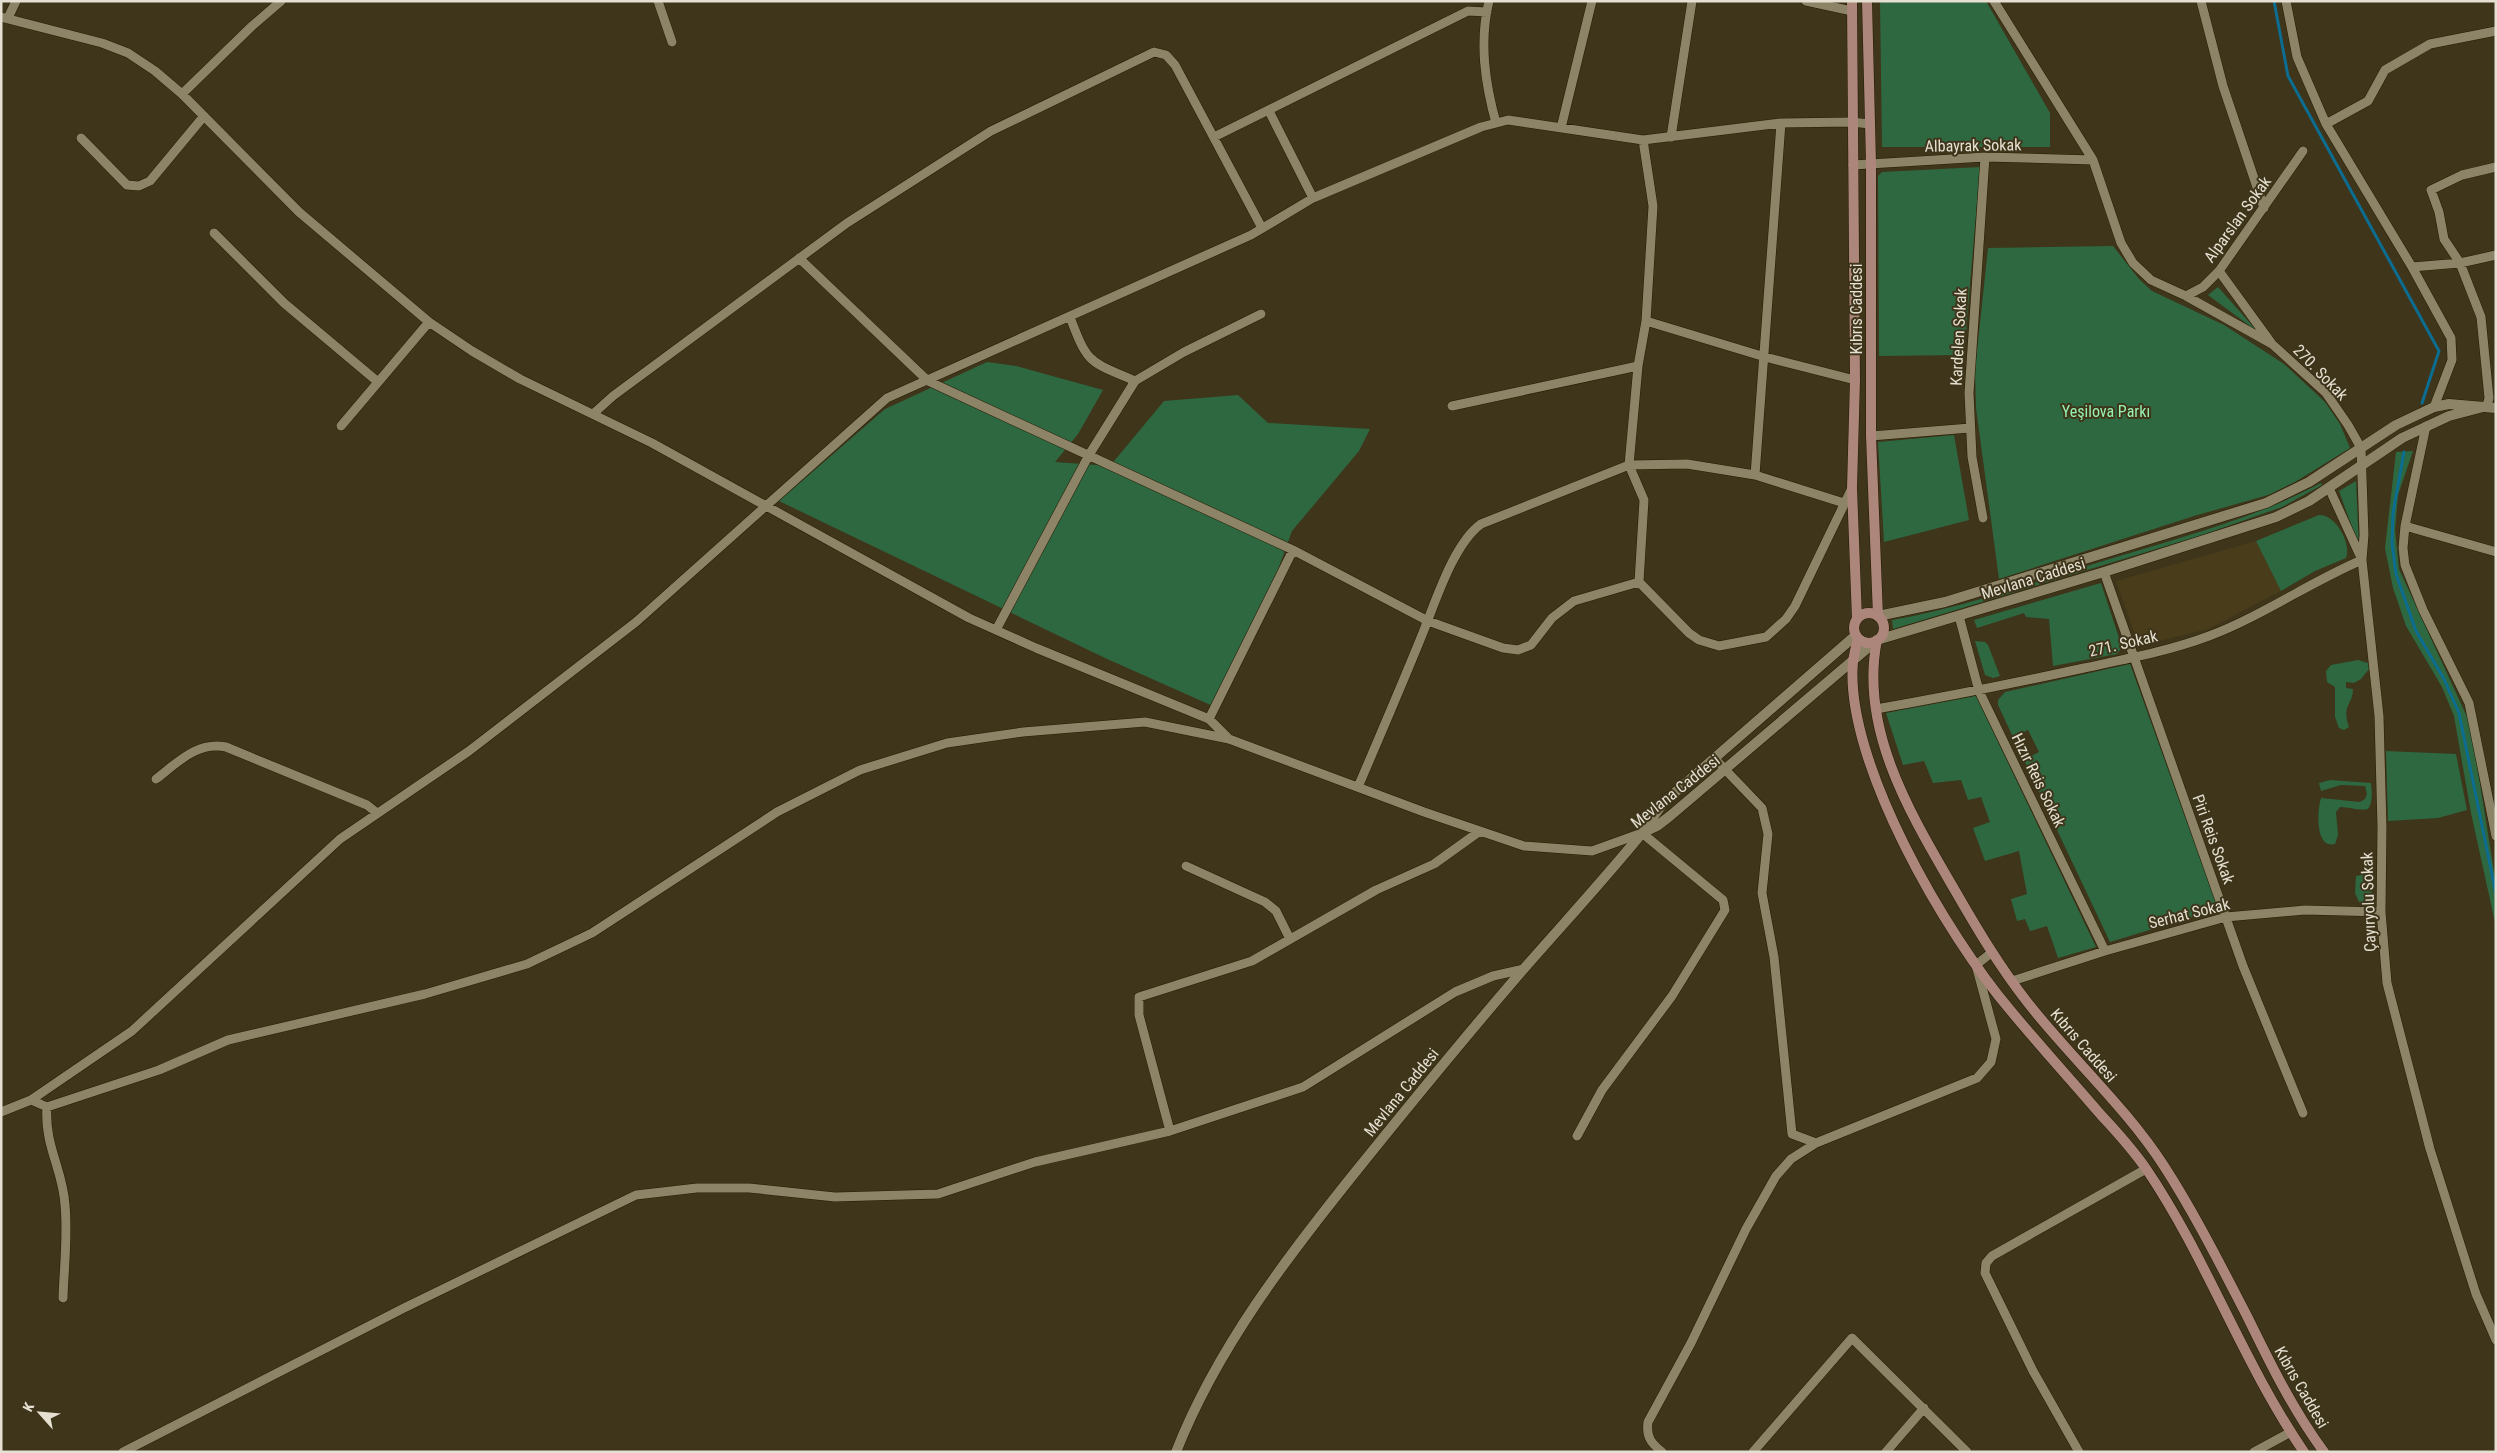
<svg xmlns="http://www.w3.org/2000/svg" width="2497" height="1453" viewBox="0 0 2497 1453" font-family="'Roboto Condensed',sans-serif">
<style>
.built{fill:#483c1b}
.green{fill:#2e6840}
.lines{fill:none;stroke-linecap:round;stroke-linejoin:round}
.stream{stroke:#0c6d91;stroke-width:3}
.minor-casing{stroke:#251c03;stroke-width:10}
.tertiary-casing{stroke:#251c03;stroke-width:11}
.secondary-casing{stroke:#251c03;stroke-width:11}
.minor{stroke:#8d8367;stroke-width:9}
.tertiary{stroke:#8d8367;stroke-width:10}
.secondary{stroke:#ac867b;stroke-width:10}
.labels{text-anchor:middle;stroke-width:4;stroke-linejoin:round;paint-order:stroke}
.street-label{font-size:16px;fill:#e5e0d1;stroke:#3e351b}
.park-label{font-size:16px;fill:#97f2af;stroke:#3e351b}
</style>
<rect width="100%" height="100%" fill="#3e351b"/>
<path class="built" d="M 2256,541 L 2281,591 L 2208,629 L 2139,646 L 2116,581 Z"/>
<path class="green" d="M 1880,1 L 1986,1 L 2050,113 L 2050,147 L 1882,147 Z
M 1980,167 L 1964,355 L 1879,356 L 1878,176 L 1882,172 Z
M 2113,246 L 2139,279 L 2152,291 L 2224,325 L 2284,364 L 2325,402 L 2340,424 L 2350,448 L 2295,482 L 2268,495 L 2194,516 L 1999,579 L 1976,408 L 1975,370 L 1988,248 Z
M 2218,287 L 2258,332 L 2208,295 Z
M 987,362 L 1016,366 L 1103,390 L 1078,434 L 1055,462 L 1110,466 L 1164,401 L 1238,395 L 1268,423 L 1370,429 L 1359,451 L 1292,531 L 1262,614 L 1215,707 L 1105,658 L 779,501 L 885,409 Z
M 1954,435 L 1969,520 L 1884,542 L 1878,442 Z
M 2413,451 L 2398,495 L 2395,530 L 2399,569 L 2468,719 L 2476,759 L 2496,884 L 2496,927 L 2471,813 L 2454,716 L 2442,687 L 2406,626 L 2393,588 L 2385,548 L 2396,452 Z
M 2356,481 L 2359,547 L 2339,491 Z
M 2321,483 L 2322,485 L 2282,507 L 2199,536 L 1893,629 L 1892,620 C 1962,608 2031,583 2100,562 C 2174,539 2252,520 2321,483 Z
M 2319,515 C 2335,514 2352,543 2346,558 L 2315,571 L 2281,591 L 2256,541 Z
M 2101,583 L 2122,647 L 2117,654 L 2053,666 L 2049,619 L 2026,617 L 2024,613 L 1977,628 L 1974,620 Z
M 1975,641 L 1985,642 L 1988,645 L 2000,676 L 1993,678 L 1985,675 Z
M 2358,660 L 2368,663 L 2369,669 L 2361,679 L 2354,683 L 2346,682 L 2346,688 L 2353,689 C 2353,705 2341,705 2349,727 L 2344,730 L 2339,728 L 2335,717 L 2335,687 L 2327,682 L 2326,671 L 2331,665 Z
M 2130,664 L 2215,900 L 2215,907 L 2212,911 L 2110,942 L 2024,760 L 2039,752 L 2028,730 L 2013,737 L 1998,705 L 1998,700 L 2005,692 Z
M 1976,696 L 2096,947 L 2058,958 L 2047,926 L 2030,931 L 2025,919 L 2017,921 L 2011,899 L 2027,894 L 2019,851 L 1985,861 L 1973,828 L 1990,822 L 1981,797 L 1968,800 L 1961,780 L 1933,783 L 1924,761 L 1903,765 L 1886,713 Z
M 2386,751 L 2456,754 L 2467,810 L 2438,818 L 2388,821 Z
M 2330,780 L 2371,783 C 2372,792 2373,802 2368,809 C 2358,811 2350,807 2340,807 L 2336,812 L 2338,835 L 2335,844 C 2315,849 2317,811 2321,798 L 2360,802 L 2365,799 L 2367,794 L 2365,786 L 2341,785 L 2321,791 L 2319,783 Z
M 2362,875 L 2370,877 L 2373,880 L 2371,902 L 2359,902 L 2355,893 L 2356,876 Z"/>
<g class="lines">
<path class="stream" d="M 2274,1 L 2288,76 L 2439,351 L 2422,403
M 2404,452 L 2393,513 L 2392,543 L 2396,574 L 2416,631 L 2444,679 L 2459,713 L 2496,894"/>
<defs>
<path id="minor" d="M 658,1 L 672,42
M 1489,1 C 1479,42 1485,83 1496,123
M 1806,1 L 1852,11
M 1994,1 L 2093,160 L 2121,243 L 2133,263 L 2151,280 L 2186,296 L 2272,344 L 2219,271
M 2201,1 L 2223,86 L 2264,208
M 2286,1 L 2297,57 L 2326,124 L 2412,267 L 2451,338 L 2452,360 L 2434,407
M 1,17 L 102,43 L 128,53 L 155,71 L 182,94 L 299,212 L 429,322 L 472,351 L 520,379 L 652,443 L 969,618 L 1036,648 L 1209,719 L 1229,739
M 8,18 L 16,1
M 182,94 L 251,27 L 281,1
M 1269,111 L 1313,198
M 2326,124 L 2368,101 L 2385,70 L 2430,44 L 2496,31
M 1561,128 L 1592,1
M 1214,137 L 1468,11 L 1487,12
M 1671,137 L 1692,1
M 81,138 L 127,185 L 139,186 L 150,181 L 204,116
M 1643,140 L 1653,206 L 1646,321 L 1638,366 L 1629,465 L 1644,500 L 1639,582 L 1689,633 L 1699,640 L 1719,646 L 1766,637 L 1786,619 L 1795,606 L 1852,488
M 1853,165 L 1985,157 L 2093,160
M 214,233 L 284,303 L 378,382
M 799,258 L 928,381 L 1293,550 L 1428,621 L 1503,648 L 1518,650 L 1531,645 L 1552,618 L 1574,601 L 1639,582
M 2412,267 L 2460,263 L 2496,255
M 2186,296 L 2203,287 L 2219,271 L 2303,151
M 1070,317 C 1088,365 1089,361 1135,381
M 1646,321 L 1765,357 L 1855,380
M 2272,344 L 2326,393 L 2348,425 L 2361,448 L 2364,535 L 2362,560 L 2379,716 L 2382,827 L 2381,912 L 2387,983 L 2430,1149 L 2476,1294 L 2496,1340
M 1452,406 L 1638,366
M 2487,406 L 2489,398 L 2481,317 L 2460,263 L 2444,239 L 2439,212 L 2431,190 L 2462,175 L 2496,167
M 593,414 L 613,396 L 847,223 L 991,131 L 1154,52 L 1166,55 L 1175,65 L 1262,228
M 341,426 L 429,322
M 2426,426 L 2405,526 L 2403,548 L 2405,565 L 2423,610 L 2469,703 L 2496,836
M 1871,436 L 1970,428
M 1755,475 L 1781,123
M 1983,518 L 1972,457 L 1969,393 L 1985,157
M 2405,526 L 2496,552
M 2104,572 L 2243,966 L 2303,1113
M 1959,616 L 1979,691 L 2105,951
M 996,630 L 1089,455 L 1135,381 L 1184,352 L 1261,314
M 1876,709 C 1945,697 2015,683 2084,668 C 2126,659 2169,651 2209,636 C 2262,616 2310,582 2362,560 L 2329,488
M 1209,719 L 1293,550
M 1715,759 L 1762,808 L 1768,834 L 1762,893 L 1774,957 L 1792,1134 L 1816,1143
M 156,779 C 177,763 197,741 226,747 L 367,805 L 377,813
M 1358,787 C 1379,738 1400,689 1420,640 C 1434,607 1452,545 1481,524 L 1629,465 L 1687,464 L 1755,475 L 1844,503
M 1186,866 L 1265,902 L 1276,911 L 1290,939
M 2012,981 L 2105,951 L 2226,917 L 2305,910 L 2381,912
M 31,1100 L 47,1107 L 159,1070 L 228,1040 L 425,994 L 527,964 L 592,933 L 777,812 L 860,770 L 947,743 L 1023,732 L 1145,722 L 1229,739 L 1424,812 L 1524,846 L 1592,851 L 1642,833 L 1723,900 L 1725,910 L 1672,996 L 1602,1090 L 1577,1136
M 47,1107 C 44,1145 63,1170 65,1205 C 68,1236 64,1267 63,1298
M 1,1112 L 31,1100 L 132,1031 L 340,839 L 469,751 L 636,622 L 887,398 L 1251,235 L 1313,198 L 1481,127 L 1508,120 L 1643,140 L 1781,123 L 1851,122 L 1870,124
M 1170,1131 L 1139,1015 L 1139,997 L 1252,961 L 1376,890 L 1434,864 L 1480,831
M 123,1452 L 404,1308 L 636,1195 L 697,1188 L 749,1188 L 835,1197 L 938,1194 L 1035,1162 L 1170,1131 L 1303,1087 L 1455,992 L 1493,976 L 1524,969
M 1662,1452 C 1651,1443 1646,1437 1648,1422 L 1691,1343 L 1746,1229 L 1776,1176 L 1791,1159 L 1816,1143 L 1977,1078 L 1991,1062 L 1996,1039 L 1976,965 L 1991,953
M 1753,1452 L 1852,1338 L 1967,1452
M 1886,1452 L 1924,1408
M 2079,1452 L 2033,1371 L 1985,1273 L 1986,1263 L 1992,1256 L 2146,1169
M 2254,1452 L 2291,1432"/>
<path id="tertiary" d="M 1878,616 L 1945,602 L 2266,503 L 2309,482 L 2396,425 L 2434,407 L 2449,404 L 2496,408
M 1642,832 L 1664,802 L 1856,635
M 1176,1452 C 1217,1348 1287,1257 1357,1170 C 1411,1103 1465,1037 1521,972 C 1562,925 1603,881 1642,833 L 1657,826 L 1670,816 L 1877,640 L 2104,572 L 2276,517 L 2309,501 L 2402,438 L 2449,416 L 2487,406"/>
<path id="secondary" d="M 1852,1 L 1855,380 L 1852,488 L 1857,619
M 1867,1 L 1871,163 L 1871,436 L 1878,616
M1854 628a15 15 0 1 1 30 0a15 15 0 1 1-30 0Z
M 1858,638 C 1856,646 1854,654 1853,662 C 1844,761 1947,936 2011,1011 C 2040,1046 2071,1080 2101,1115 C 2117,1132 2133,1150 2147,1170 C 2207,1259 2243,1363 2304,1452
M 1877,640 C 1859,729 1910,813 1953,887 C 1976,927 1999,966 2028,1003 C 2071,1058 2126,1107 2164,1166 C 2195,1214 2221,1266 2247,1316 C 2270,1363 2293,1410 2324,1452"/>
</defs>
<use href="#minor" class="minor-casing"/>
<use href="#tertiary" class="tertiary-casing"/>
<use href="#secondary" class="secondary-casing"/>
<use href="#minor" class="minor"/>
<use href="#tertiary" class="tertiary"/>
<use href="#secondary" class="secondary"/>
</g>
<g class="labels">
<g class="street-label">
<text transform="translate(1973 145) rotate(-1)" y="6">Albayrak Sokak</text>
<text transform="translate(2237 219) rotate(-54)" y="6">Alparslan Sokak</text>
<text transform="translate(1856 309) rotate(-90)" y="6">Kıbrıs Caddesi</text>
<text transform="translate(1958 337) rotate(-87)" y="6">Kardelen Sokak</text>
<text transform="translate(2321 372) rotate(46)" y="6">270. Sokak</text>
<text transform="translate(2033 578) rotate(-17)" y="6">Mevlana Caddesi</text>
<text transform="translate(2123 643) rotate(-13)" y="6">271. Sokak</text>
<text transform="translate(2039 780) rotate(64)" y="6">Hızır Reis Sokak</text>
<text transform="translate(1675 791) rotate(-38)" y="6">Mevlana Caddesi</text>
<text transform="translate(2214 839) rotate(70)" y="6">Piri Reis Sokak</text>
<text transform="translate(2368 902) rotate(-92)" y="6">Çayıryolu Sokak</text>
<text transform="translate(2189 913) rotate(-14)" y="6">Serhat Sokak</text>
<text transform="translate(2084 1045) rotate(49)" y="6">Kıbrıs Caddesi</text>
<text transform="translate(1401 1092) rotate(-51)" y="6">Mevlana Caddesi</text>
<text transform="translate(2302 1387) rotate(60)" y="6">Kıbrıs Caddesi</text>
</g>
<g class="park-label">
<text x="2106" y="417">Yeşilova Parkı</text>
</g>
</g>
<rect width="2497" height="1453" fill="none" stroke="#e5e0d1" stroke-width="5"/>
<g transform="translate(40 1413) rotate(297)" stroke="#3e351b" stroke-width="4" paint-order="stroke">
<path d="M0-4L9 19L0 12L-9 19Z" fill="#e5e0d1"/>
<text y="-8" font-size="14" font-weight="bold" text-anchor="middle" fill="#e5e0d1">K</text>
</g>
</svg>
